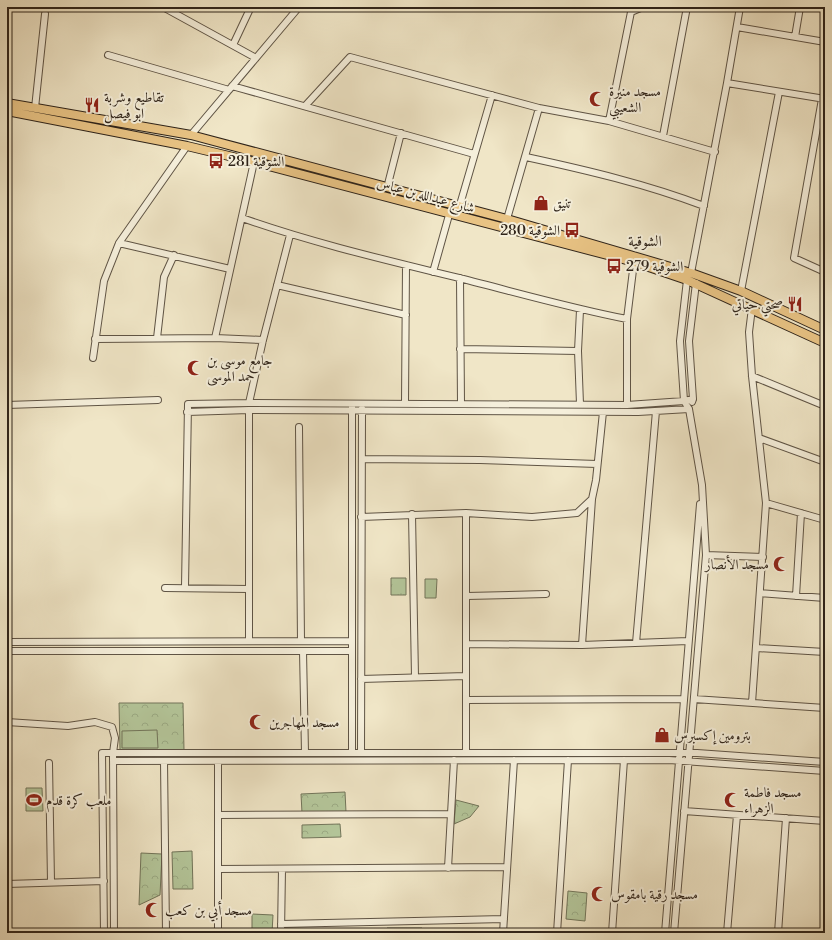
<svg xmlns="http://www.w3.org/2000/svg" width="832" height="940" viewBox="0 0 832 940" font-family="'Libre Bodoni',Amiri,serif">
<style>
.grass{fill:url(#grass-tufts);stroke:#72755a}
.forest{fill:url(#forest-crowns);stroke:#72755a}
.pitch{fill:#b4c69a;stroke:#72755a}
.lines{fill:none;stroke-linecap:round;stroke-linejoin:round}
.minor-casing{stroke:#5f5445;stroke-width:8}
.major-casing{stroke:#2f241a;stroke-width:10}
.minor{stroke:#f5efdb;stroke-width:6}
.major{stroke:#e8c384;stroke-width:8}
.labels{text-anchor:middle;stroke-width:4;stroke-linejoin:round;paint-order:stroke}
.poi-label{font-size:14px;fill:#2f241a;stroke:#f5efdb;text-anchor:start}
.street-label{font-size:14px;fill:#2f241a;stroke:#f5efdb}
.neighbourhood-label{font-size:15px;fill:#2f241a;stroke:#f5efdb}
</style>
<defs>
<pattern id="grass-tufts" width="24" height="20" patternUnits="userSpaceOnUse"><rect width="24" height="20" fill="#b4c69a"/><path d="M3 7l-1-3M5 7V3M7 7l1-3M15 17l-1-3M17 17v-4M19 17l1-3" fill="none" stroke="#9baa84"/></pattern>
<pattern id="forest-crowns" width="20" height="18" patternUnits="userSpaceOnUse"><rect width="20" height="18" fill="#b4c69a"/><path d="M2 6a3 3 0 1 1 6 0M12 15a3 3 0 1 1 6 0" fill="none" stroke="#9baa84"/></pattern>
</defs>
<rect width="100%" height="100%" fill="#f0e6c7"/>
<filter id="stains"><feTurbulence type="fractalNoise" baseFrequency=".005" numOctaves="4"/><feColorMatrix values="0 0 0 0 .2 0 0 0 0 .09 0 0 0 0 .02 0 0 0 .5 -.17"/></filter>
<radialGradient id="worn" r=".72"><stop offset=".6" stop-color="#630" stop-opacity="0"/><stop offset="1" stop-color="#630" stop-opacity=".3"/></radialGradient>
<path class="grass" d="M 391,578 L 406,578 L 406,595 L 391,595 Z"/>
<path class="forest" d="M 119,703 L 183,703 L 184,750 L 120,750 Z
M 345,792 L 346,812 L 302,813 L 301,794 Z
M 456,800 L 479,806 L 470,817 L 454,824 Z
M 340,824 L 341,837 L 302,838 L 302,825 Z
M 192,851 L 193,889 L 173,889 L 172,852 Z
M 141,853 L 162,854 L 160,895 L 139,905 Z
M 568,891 L 587,893 L 585,921 L 566,919 Z
M 252,914 L 273,915 L 272,933 L 252,933 Z
M 387,928 L 422,928 L 422,933 L 387,933 Z"/>
<path class="pitch" d="M 425,579 L 437,579 L 436,598 L 425,598 Z
M 157,730 L 158,748 L 122,748 L 122,731 Z
M 26,788 L 42,788 L 43,811 L 26,811 Z"/>
<g class="lines">
<defs>
<path id="minor" d="M 163,7 L 256,58
M 737,27 L 825,42
M 795,37 L 800,7
M 233,45 L 249,11 L 246,7
M 108,55 L 229,90
M 727,83 L 825,99
M 232,86 L 474,154
M 822,99 L 794,258 L 825,272
M 305,106 L 350,57 L 539,108 L 609,121 L 715,152
M 35,108 L 45,14
M 609,121 L 631,12 L 643,7
M 191,135 L 299,7
M 663,136 L 687,7
M 526,157 C 586,170 646,184 704,206
M 387,188 L 401,133
M 459,208 L 492,95
M 242,218 C 313,243 386,260 459,278 C 515,292 570,308 627,319
M 507,219 L 539,108
M 119,243 L 187,146
M 433,272 L 449,215
M 691,273 L 727,83 L 740,7
M 460,278 L 461,404
M 277,285 L 406,315
M 741,291 L 779,92
M 752,308 L 749,332 L 752,376 L 766,503 L 752,703
M 580,310 L 578,351 L 580,404
M 157,338 L 164,277 L 174,255
M 215,338 L 254,162
M 95,339 L 215,338 L 263,340
M 460,349 L 578,351
M 93,358 L 104,281 L 119,243 L 230,269
M 752,376 L 825,406
M 692,402 L 693,399 L 689,341 L 696,283
M 249,403 L 263,340 L 290,235
M 405,403 L 406,265
M 7,405 L 158,400
M 627,405 L 627,319 L 634,262
M 249,410 L 249,641
M 187,412 L 249,410 L 638,412 L 689,409
M 299,427 L 301,641
M 759,438 L 825,462
M 362,459 L 480,460 L 597,464
M 766,503 L 825,520
M 466,513 L 466,753
M 412,514 L 415,677
M 361,517 L 466,513 L 532,517 L 577,513 L 592,499 L 596,480 L 603,412
M 706,555 L 763,557
M 185,587 L 188,404 L 249,403 L 627,405 L 684,401 L 693,399
M 165,588 L 249,589
M 760,593 L 825,598
M 467,596 L 546,594
M 796,596 L 801,513
M 7,642 L 352,641
M 636,643 L 656,411
M 466,644 L 582,645 L 688,641
M 582,645 L 592,499
M 756,648 L 825,652
M 7,651 L 352,651
M 303,651 L 305,753
M 361,679 L 466,676
M 694,699 L 825,708
M 466,700 L 683,699
M 7,722 L 68,726 L 95,722 L 112,727 L 115,738 L 113,753 L 114,933
M 352,753 L 352,407
M 361,753 L 362,409
M 113,761 L 669,760 L 825,771
M 164,761 L 166,933
M 49,763 L 51,882
M 684,811 L 825,821
M 218,815 L 451,814
M 448,868 L 454,760
M 218,869 L 507,867
M 7,884 L 104,881
M 281,924 L 504,919
M 104,933 L 102,753 L 697,753 L 825,762
M 218,933 L 218,761
M 281,933 L 282,869
M 503,933 L 514,760
M 557,933 L 568,760
M 612,933 L 624,760
M 665,933 L 700,504
M 674,933 L 706,555 L 702,485 L 689,409 L 684,401 L 680,341 L 687,280
M 727,933 L 737,815
M 778,933 L 786,818"/>
<path id="major" d="M 7,103 L 191,135 L 507,219 L 691,273 L 741,291 L 825,330
M 7,111 L 187,146 L 254,162 L 634,262 L 687,280 L 825,343"/>
</defs>
<use href="#minor" class="minor-casing"/>
<use href="#major" class="major-casing"/>
<use href="#minor" class="minor"/>
<use href="#major" class="major"/>
</g>
<defs>
<symbol id="mosque-bare" viewBox="-9 -9 18 18"><path d="M3.5-4.9A6 6 0 1 0 3.5 4.9A5 5 0 1 1 3.5-4.9Z" fill="#8f2418" stroke="#f5efdb" stroke-width="2.5" paint-order="stroke"/></symbol>
<symbol id="restaurant-bare" viewBox="-9 -9 18 18"><path d="M-5-6h1v4h1v-4h1v4h1v-4h1v5L-1.5 .5V6h-2V.5L-5-1ZM5-6V6H3V1.5H1.5Q1.5-4 5-6Z" fill="#8f2418" stroke="#f5efdb" stroke-width="2.5" paint-order="stroke"/></symbol>
<symbol id="bus-bare" viewBox="-9 -9 18 18"><path d="M-5-6H5V4H4V6H2V4H-2V6H-4V4H-5ZM-3.5-4V0h7V-4ZM-3.5 1.2v1.5H-2V1.2ZM2 1.2v1.5H3.5V1.2Z" fill="#8f2418" stroke="#f5efdb" stroke-width="2.5" paint-order="stroke"/></symbol>
<symbol id="shop-bare" viewBox="-9 -9 18 18"><path d="M-5-2.5h2.3a2.7 3.5 0 0 1 5.4 0H5L5.5 6h-11ZM-1.5-2.5h3a1.5 2.3 0 0 0-3 0Z" fill="#8f2418" stroke="#f5efdb" stroke-width="2.5" paint-order="stroke"/></symbol>
<symbol id="stadium-bare" viewBox="-9 -9 18 18"><path d="M0-5a6.5 5 0 1 0 0 10a6.5 5 0 1 0 0-10ZM-3.5-1.8h7v3.6h-7Z" fill="#8f2418" stroke="#f5efdb" stroke-width="2.5" paint-order="stroke"/></symbol>
</defs>
<g fill-rule="evenodd">
<use href="#mosque-bare" x="586" y="88" width="22" height="22"/>
<use href="#restaurant-bare" x="81" y="94" width="22" height="22"/>
<use href="#bus-bare" x="205" y="150" width="22" height="22"/>
<use href="#shop-bare" x="530" y="192" width="22" height="22"/>
<use href="#bus-bare" x="561" y="219" width="22" height="22"/>
<use href="#bus-bare" x="603" y="255" width="22" height="22"/>
<use href="#restaurant-bare" x="784" y="293" width="22" height="22"/>
<use href="#mosque-bare" x="184" y="357" width="22" height="22"/>
<use href="#mosque-bare" x="770" y="553" width="22" height="22"/>
<use href="#mosque-bare" x="246" y="711" width="22" height="22"/>
<use href="#shop-bare" x="651" y="724" width="22" height="22"/>
<use href="#stadium-bare" x="23" y="789" width="22" height="22"/>
<use href="#mosque-bare" x="721" y="789" width="22" height="22"/>
<use href="#mosque-bare" x="588" y="883" width="22" height="22"/>
<use href="#mosque-bare" x="142" y="899" width="22" height="22"/>
</g>
<g class="labels">
<g class="poi-label">
<text x="609" y="96">مسجد منيرة<tspan x="609" dy="16">الشعيبي</tspan></text>
<text x="104" y="102">تقاطيع وشربة<tspan x="104" dy="16">ابو فيصل</tspan></text>
<text x="228" y="166">الشوقية 281</text>
<text x="553" y="208">تنيق</text>
<text x="560" y="235" text-anchor="end">الشوقية 280</text>
<text x="626" y="271">الشوقية 279</text>
<text x="783" y="309" text-anchor="end">صحتي حياتي</text>
<text x="207" y="365">جامع موسى بن<tspan x="207" dy="16">حمد الموسى</tspan></text>
<text x="769" y="569" text-anchor="end">مسجد الأنصار</text>
<text x="269" y="727">مسجد المهاجرين</text>
<text x="674" y="740">بترومين إكسبرس</text>
<text x="744" y="797">مسجد فاطمة<tspan x="744" dy="16">الزهراء</tspan></text>
<text x="46" y="805">ملعب كرة قدم</text>
<text x="611" y="899">مسجد رقية بامقوس</text>
<text x="165" y="915">مسجد أبي بن كعب</text>
</g>
<g class="street-label">
<text transform="translate(426 195) rotate(15)" y="5">شارع عبدالله بن عباس</text>
</g>
<g class="neighbourhood-label">
<text x="645" y="246">الشوقية</text>
</g>
</g>
<rect width="832" height="940" fill="none" stroke="#f0e6c7" stroke-width="24"/>
<rect x="8" y="8" width="816" height="924" fill="none" stroke="#2f241a" stroke-width="2"/>
<rect x="12" y="12" width="808" height="916" fill="none" stroke="#2f241a"/>
<rect width="100%" height="100%" filter="url(#stains)"/>
<rect width="100%" height="100%" fill="url(#worn)"/>
</svg>
